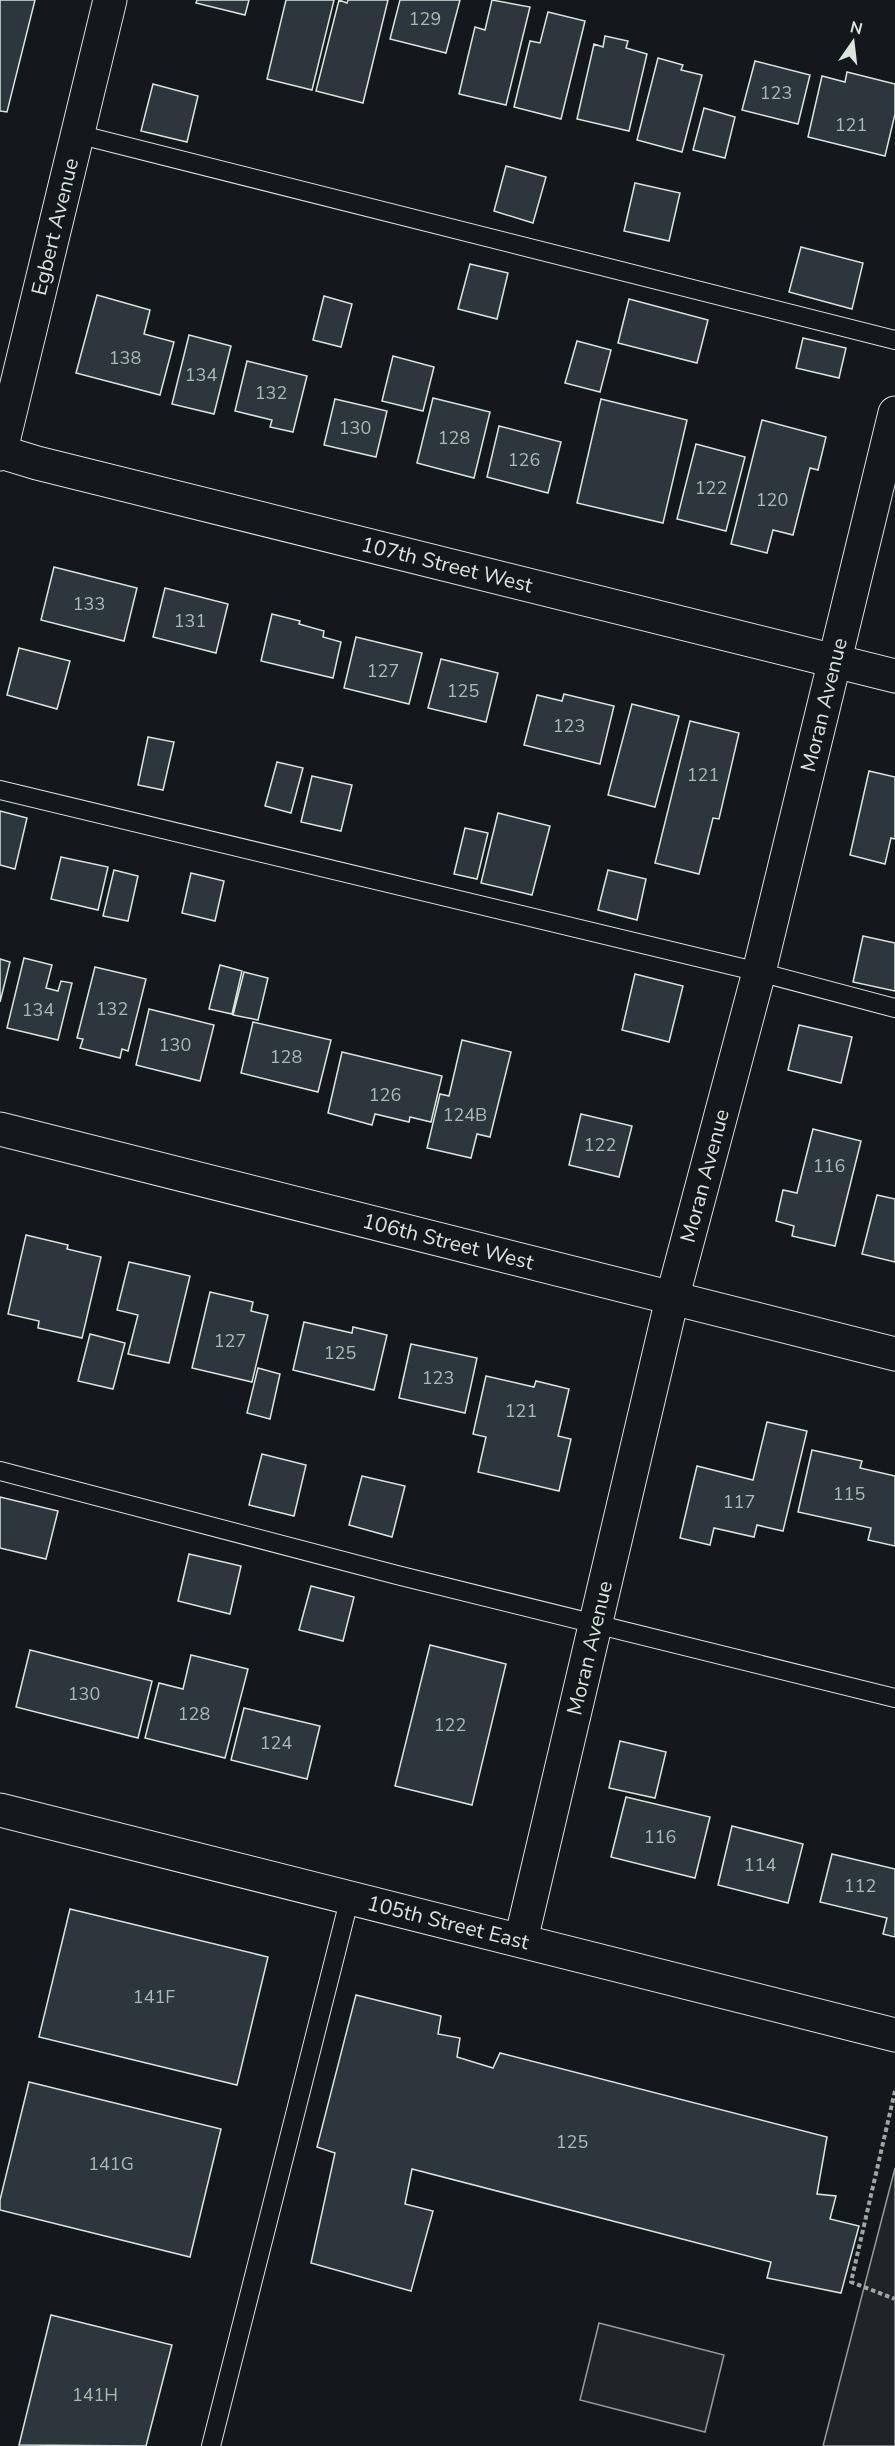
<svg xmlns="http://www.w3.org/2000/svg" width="895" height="2446" viewBox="0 0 895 2446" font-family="'Nunito Sans',sans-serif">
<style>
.green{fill:#202428;stroke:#939e99;stroke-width:1.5}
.building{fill:#2c363c;stroke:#d8e6dc;stroke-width:1.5}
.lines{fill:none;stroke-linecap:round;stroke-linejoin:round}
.lane-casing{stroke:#d8e6dc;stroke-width:20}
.street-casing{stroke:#d8e6dc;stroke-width:35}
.path{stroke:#9da8a2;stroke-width:4;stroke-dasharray:4.5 3;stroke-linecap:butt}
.lane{stroke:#14181c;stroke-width:18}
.street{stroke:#14181c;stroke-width:33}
.labels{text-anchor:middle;stroke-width:4.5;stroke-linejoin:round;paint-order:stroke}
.number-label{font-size:18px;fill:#adbab4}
.street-label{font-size:21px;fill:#d8e6dc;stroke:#14181c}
</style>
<rect width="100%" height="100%" fill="#14181c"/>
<path class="green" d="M 895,2168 L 895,2446 L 823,2446 Z
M 599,2323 L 724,2355 L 705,2432 L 580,2400 Z"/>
<path class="building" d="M 0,0 L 35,0 L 7,112 L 0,111 Z
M 197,0 L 249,0 L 245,15 L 196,3 Z
M 286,0 L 334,0 L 312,90 L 267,79 Z
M 339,0 L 347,3 L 348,0 L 388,0 L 363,103 L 316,91 Z
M 400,0 L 460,0 L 446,53 L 390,39 Z
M 492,0 L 530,7 L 506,105 L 459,94 L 475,27 L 485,30 Z
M 548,12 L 585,21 L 561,119 L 514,107 L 530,41 L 540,43 Z
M 605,36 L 628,41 L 626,48 L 647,54 L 629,131 L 577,119 L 594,44 L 603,47 Z
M 658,58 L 683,65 L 681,70 L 702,75 L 682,152 L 637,140 Z
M 755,61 L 810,75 L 798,124 L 742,110 Z
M 847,72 L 895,84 L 895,114 L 885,156 L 808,137 L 822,76 L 845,82 Z
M 153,84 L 198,96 L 187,142 L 141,131 Z
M 704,108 L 735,117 L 725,158 L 693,150 Z
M 506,166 L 546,177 L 533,223 L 494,211 Z
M 635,183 L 680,193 L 669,241 L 624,231 Z
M 801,247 L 863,263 L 852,309 L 789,292 Z
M 470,264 L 508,273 L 497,319 L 458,309 Z
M 97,295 L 150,310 L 144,334 L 174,342 L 160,395 L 76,373 Z
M 324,296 L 352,304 L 341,347 L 313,340 Z
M 629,299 L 708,320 L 697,363 L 618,343 Z
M 189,335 L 231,346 L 214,414 L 172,404 Z
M 803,338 L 846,348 L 839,378 L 796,368 Z
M 577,341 L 611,350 L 600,392 L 565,383 Z
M 393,356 L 434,367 L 423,411 L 382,401 Z
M 247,361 L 307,376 L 293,432 L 270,427 L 272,420 L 235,411 Z
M 433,398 L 490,412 L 474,478 L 417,463 Z
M 335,399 L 387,411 L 376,457 L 324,445 Z
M 601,399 L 687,420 L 663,523 L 577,503 Z
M 762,420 L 826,437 L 818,470 L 810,468 L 793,535 L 773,530 L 767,553 L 731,544 Z
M 499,426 L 561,442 L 548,493 L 487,477 Z
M 696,444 L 745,457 L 726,531 L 677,519 Z
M 54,567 L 137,588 L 124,641 L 41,620 Z
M 165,588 L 228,604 L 216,653 L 153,637 Z
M 272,614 L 300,621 L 299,624 L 324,631 L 323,637 L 341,642 L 333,678 L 261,661 Z
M 356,637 L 422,653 L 409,704 L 344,688 Z
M 19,648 L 70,661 L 57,709 L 7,695 Z
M 441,659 L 498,673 L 486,722 L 428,708 Z
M 564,694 L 614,706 L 600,764 L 524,745 L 537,695 L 562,701 Z
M 632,704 L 679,716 L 655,807 L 608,795 Z
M 690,721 L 739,733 L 719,819 L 713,818 L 699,874 L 655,863 Z
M 148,737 L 174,742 L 163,790 L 138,785 Z
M 277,762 L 303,768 L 291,813 L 265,806 Z
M 869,771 L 895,777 L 895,839 L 891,838 L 885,864 L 850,855 Z
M 312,776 L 352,785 L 341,831 L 301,822 Z
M 0,811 L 27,818 L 15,869 L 0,865 Z
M 498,813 L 550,826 L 532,895 L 481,883 Z
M 465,828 L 488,833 L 477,879 L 454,874 Z
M 61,857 L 108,867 L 98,910 L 51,899 Z
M 114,870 L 138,876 L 128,921 L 103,916 Z
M 608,870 L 646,879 L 637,920 L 598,910 Z
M 191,873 L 224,881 L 215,921 L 182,913 Z
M 863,936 L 895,943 L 895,991 L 853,982 Z
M 24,958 L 52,965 L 46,988 L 58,991 L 61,981 L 72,983 L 58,1040 L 7,1028 Z
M 0,959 L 10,962 L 0,1002 Z
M 220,965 L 242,971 L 232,1014 L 209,1009 Z
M 95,967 L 146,979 L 128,1051 L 122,1049 L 120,1058 L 80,1048 L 83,1039 L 77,1038 Z
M 244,972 L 268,978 L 258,1020 L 233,1015 Z
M 635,974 L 683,986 L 669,1042 L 622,1030 Z
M 149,1009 L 214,1025 L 200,1081 L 136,1065 Z
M 253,1022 L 331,1040 L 318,1092 L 241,1073 Z
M 799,1025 L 852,1037 L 841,1083 L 788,1070 Z
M 462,1040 L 511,1052 L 490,1137 L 477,1134 L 471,1158 L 427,1148 L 440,1094 L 449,1096 Z
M 342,1052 L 442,1076 L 431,1122 L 410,1117 L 409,1122 L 375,1114 L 372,1125 L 328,1113 Z
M 581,1114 L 632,1126 L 619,1177 L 569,1165 Z
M 813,1129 L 861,1141 L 835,1246 L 792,1236 L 794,1226 L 776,1221 L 783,1190 L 797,1193 Z
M 877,1195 L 895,1199 L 895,1262 L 862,1254 Z
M 26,1235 L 68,1245 L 67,1249 L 101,1257 L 82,1338 L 38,1328 L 39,1321 L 8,1314 Z
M 129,1262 L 190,1276 L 169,1363 L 128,1354 L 138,1315 L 117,1310 Z
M 210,1292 L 253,1302 L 251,1311 L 268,1315 L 252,1382 L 192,1368 Z
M 304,1322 L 352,1333 L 353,1327 L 387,1335 L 374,1390 L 293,1370 Z
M 90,1334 L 125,1343 L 113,1389 L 78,1381 Z
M 411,1344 L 477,1358 L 465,1413 L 399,1398 Z
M 258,1368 L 280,1374 L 270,1419 L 247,1413 Z
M 486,1376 L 534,1387 L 536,1381 L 569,1389 L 558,1436 L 571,1439 L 559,1491 L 478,1472 L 486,1437 L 473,1434 Z
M 767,1422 L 807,1431 L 783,1531 L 757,1525 L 754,1537 L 714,1528 L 710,1545 L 680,1538 L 697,1466 L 753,1480 Z
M 812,1450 L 862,1461 L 860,1468 L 895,1476 L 895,1546 L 868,1540 L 871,1528 L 798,1512 Z
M 262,1454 L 306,1465 L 294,1516 L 249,1505 Z
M 362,1476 L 405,1486 L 392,1537 L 349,1525 Z
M 0,1497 L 58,1511 L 46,1559 L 0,1548 Z
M 189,1554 L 241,1566 L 230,1614 L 178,1601 Z
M 311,1586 L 354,1597 L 343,1641 L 299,1630 Z
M 430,1645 L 506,1664 L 472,1805 L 395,1786 Z
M 30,1650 L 152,1681 L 138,1738 L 16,1707 Z
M 191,1655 L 248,1669 L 225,1758 L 145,1738 L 159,1683 L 183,1689 Z
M 244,1708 L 320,1726 L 307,1779 L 231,1760 Z
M 620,1741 L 666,1752 L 655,1798 L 609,1788 Z
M 626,1797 L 710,1817 L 695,1878 L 611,1857 Z
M 732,1826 L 803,1844 L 788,1903 L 718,1885 Z
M 832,1854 L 895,1869 L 895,1937 L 883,1934 L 887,1918 L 820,1902 Z
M 70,1909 L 268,1957 L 237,2085 L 39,2037 Z
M 356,1995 L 441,2016 L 438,2034 L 460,2038 L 457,2057 L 493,2068 L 500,2053 L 827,2137 L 817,2194 L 836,2196 L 830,2219 L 859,2226 L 841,2293 L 767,2278 L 771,2262 L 412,2169 L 405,2204 L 433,2211 L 411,2291 L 311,2263 L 335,2153 L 317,2147 Z
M 29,2082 L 221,2129 L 190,2257 L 0,2210 L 0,2200 Z
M 51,2315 L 172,2345 L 146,2446 L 19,2445 Z"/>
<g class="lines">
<defs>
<path id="lane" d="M 77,134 L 895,340
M 0,790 L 759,972 L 895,1008
M 0,1471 L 397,1575 L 895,1698
M 211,2446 L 350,1897"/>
<g id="street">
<path id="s1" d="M 1,452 L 37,463 L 895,676"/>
<path id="s2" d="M 0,454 L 110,0"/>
<path id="s3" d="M 0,1129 L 895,1354"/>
<path id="s4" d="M 0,1810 L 895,2035"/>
<path id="s5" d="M 521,1940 L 672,1299 L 759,972 L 895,413"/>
</g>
</defs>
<use href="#lane" class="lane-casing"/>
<use href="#street" class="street-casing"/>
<path class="path" d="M 895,2091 L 851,2282 L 895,2299"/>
<use href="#lane" class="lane"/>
<use href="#street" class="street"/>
</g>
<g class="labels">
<g class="number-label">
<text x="425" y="25">129</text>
<text x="776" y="99">123</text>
<text x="851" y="131">121</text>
<text x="125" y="364">138</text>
<text x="201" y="381">134</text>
<text x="271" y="399">132</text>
<text x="355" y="434">130</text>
<text x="454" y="444">128</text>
<text x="524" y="466">126</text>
<text x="711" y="494">122</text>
<text x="772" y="506">120</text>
<text x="89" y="610">133</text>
<text x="190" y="627">131</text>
<text x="383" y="677">127</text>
<text x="463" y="697">125</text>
<text x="569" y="732">123</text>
<text x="703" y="781">121</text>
<text x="112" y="1015">132</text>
<text x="38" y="1016">134</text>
<text x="175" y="1051">130</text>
<text x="286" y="1063">128</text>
<text x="385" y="1101">126</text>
<text x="465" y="1121">124B</text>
<text x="600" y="1151">122</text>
<text x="829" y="1172">116</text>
<text x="230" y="1347">127</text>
<text x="340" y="1359">125</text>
<text x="438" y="1384">123</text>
<text x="521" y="1417">121</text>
<text x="849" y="1500">115</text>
<text x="739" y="1508">117</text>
<text x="84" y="1700">130</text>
<text x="194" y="1720">128</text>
<text x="450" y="1731">122</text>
<text x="276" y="1749">124</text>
<text x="660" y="1843">116</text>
<text x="760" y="1871">114</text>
<text x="860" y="1892">112</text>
<text x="154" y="2003">141F</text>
<text x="572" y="2148">125</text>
<text x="111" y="2170">141G</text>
<text x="95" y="2401">141H</text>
</g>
<g class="street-label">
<text dy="7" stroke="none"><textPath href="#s2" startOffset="234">Egbert Avenue</textPath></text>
<text dy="7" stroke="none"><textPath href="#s1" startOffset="460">107th Street West</textPath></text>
<text dy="7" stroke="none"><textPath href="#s5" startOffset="1272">Moran Avenue</textPath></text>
<text dy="7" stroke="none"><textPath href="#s5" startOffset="786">Moran Avenue</textPath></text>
<text dy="7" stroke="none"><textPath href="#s3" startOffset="462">106th Street West</textPath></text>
<text dy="7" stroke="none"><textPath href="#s5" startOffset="300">Moran Avenue</textPath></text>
<text dy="7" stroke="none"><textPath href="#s4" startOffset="462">105th Street East</textPath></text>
</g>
</g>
<g transform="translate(853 42) rotate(14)" stroke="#14181c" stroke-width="4.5" paint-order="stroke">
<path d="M0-4.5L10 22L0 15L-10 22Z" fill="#d8e6dc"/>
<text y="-9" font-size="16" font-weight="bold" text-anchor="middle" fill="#d8e6dc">N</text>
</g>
</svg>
